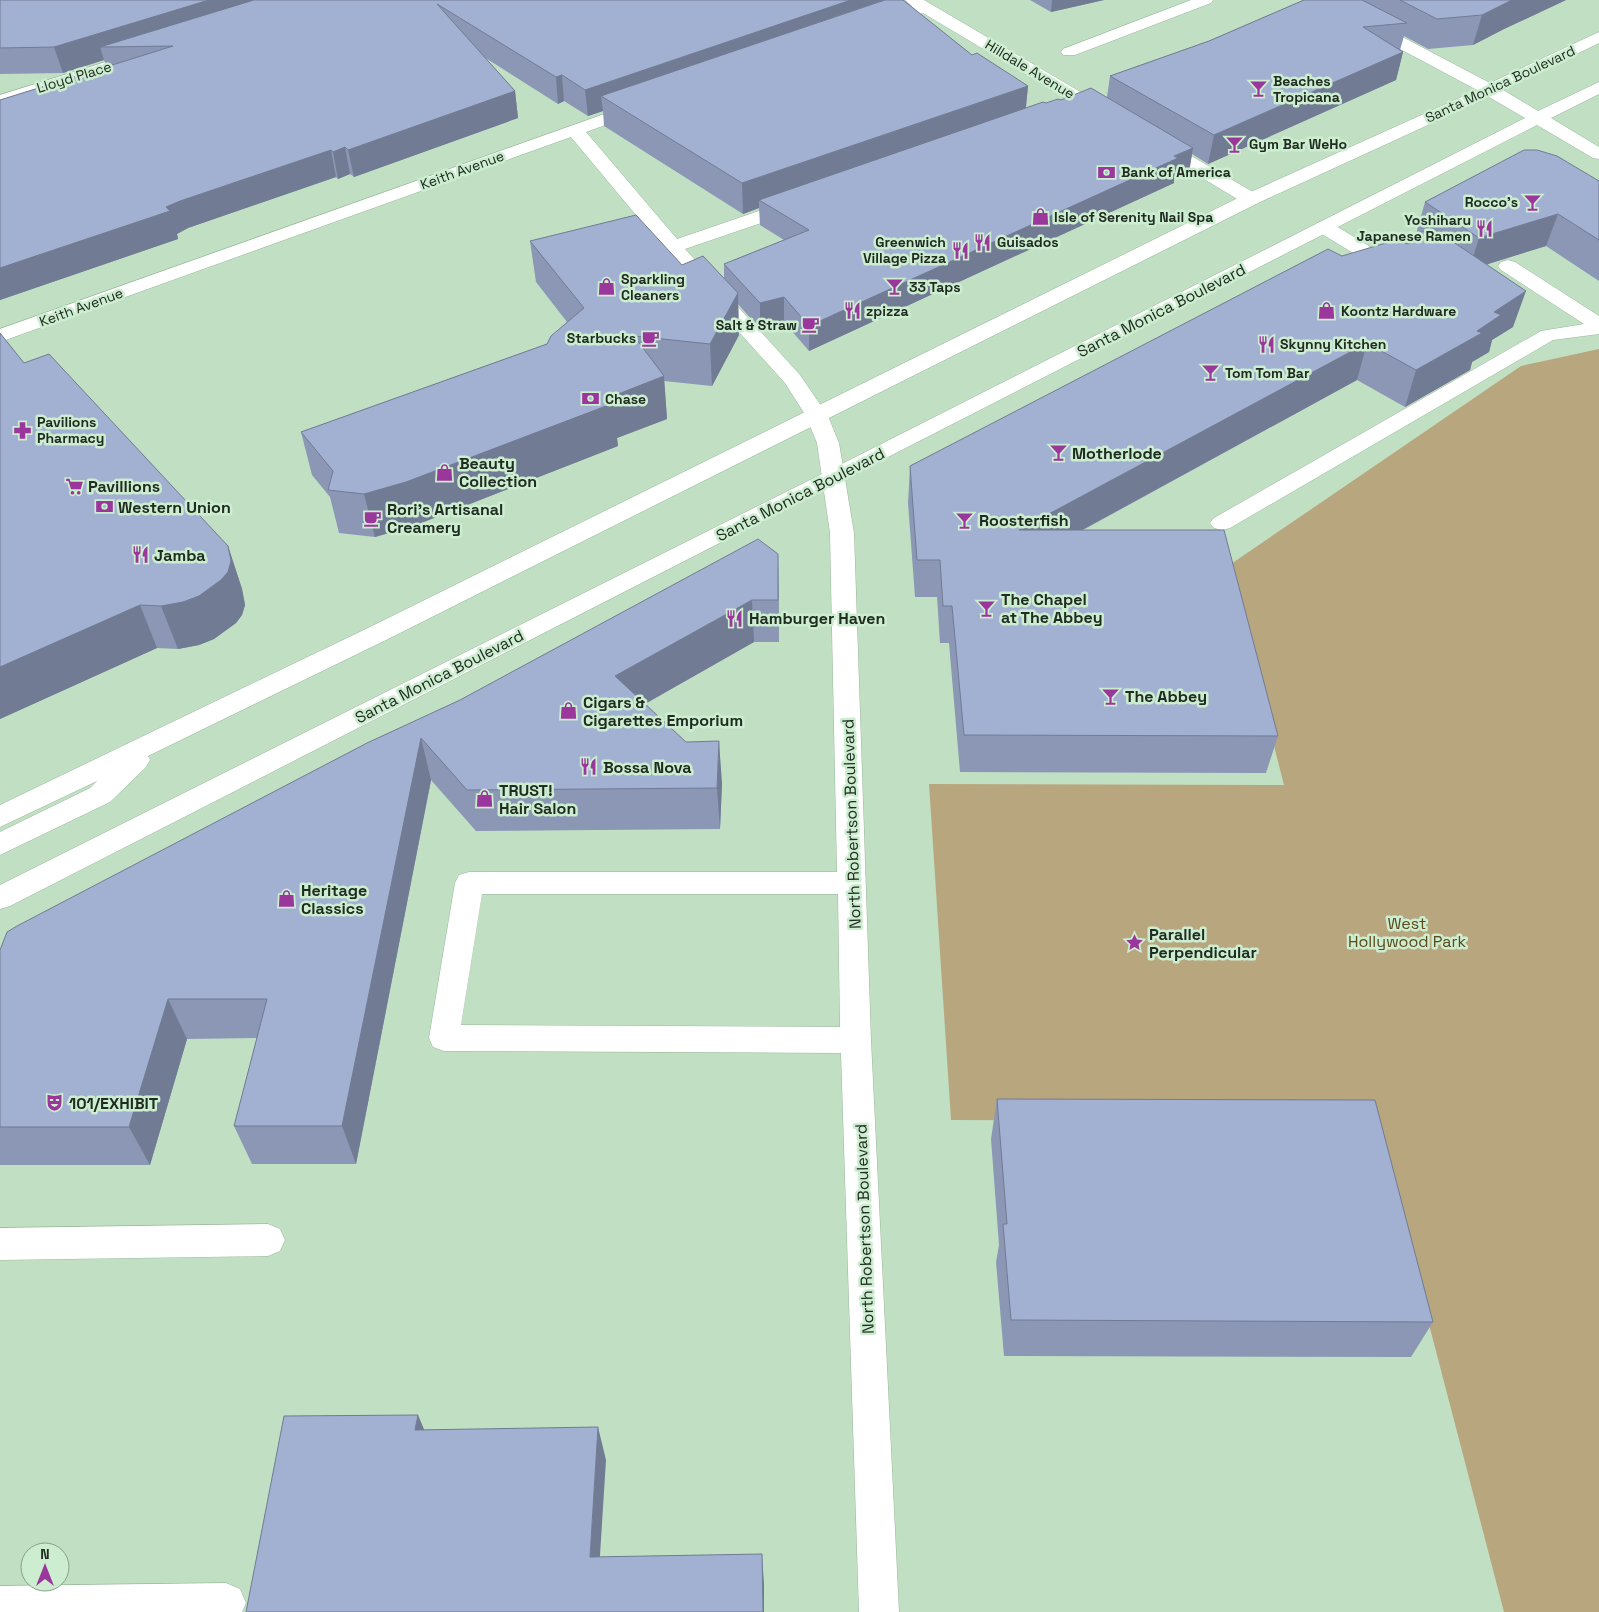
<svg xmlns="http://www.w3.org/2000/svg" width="1599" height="1612" viewBox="0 0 1599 1612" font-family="'Space Grotesk',sans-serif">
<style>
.green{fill:#b8a67e}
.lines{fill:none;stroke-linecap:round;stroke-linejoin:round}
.minor-casing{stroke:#99b79b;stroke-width:1}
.major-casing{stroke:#99b79b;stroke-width:1}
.minor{fill:#fff;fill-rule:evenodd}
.major{fill:#fff;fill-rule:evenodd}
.wall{fill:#8b97b5}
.shaded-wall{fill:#717b93}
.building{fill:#a2b0d2;stroke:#717b93}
.labels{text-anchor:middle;stroke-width:5;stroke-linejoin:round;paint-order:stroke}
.far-street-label{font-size:14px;fill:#202c21;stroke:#cdedd0}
.far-poi-label{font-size:14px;font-weight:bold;fill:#202c21;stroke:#cdedd0;text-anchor:start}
.street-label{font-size:16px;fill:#202c21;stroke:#cdedd0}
.poi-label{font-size:16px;font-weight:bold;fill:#202c21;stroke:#cdedd0;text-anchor:start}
.park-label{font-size:16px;fill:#5a4818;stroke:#cdedd0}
</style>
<rect width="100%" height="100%" fill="#c1e0c3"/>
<path class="green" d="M 1599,349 L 1599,1612 L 1504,1612 L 1376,1121 L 951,1120 L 929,784 L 1284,785 L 1228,566 L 1521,366 Z"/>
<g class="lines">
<defs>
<path id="minor" d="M 905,0 L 924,0 L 1111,110 L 1114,114 L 1111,118 L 1105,119 L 1099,118 L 923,13 L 886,26 L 874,26 L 872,23 L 874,20 L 912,6 Z
M 1191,0 L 1213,0 L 1211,3 L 1075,55 L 1063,55 L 1061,52 L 1063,49 Z
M 141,51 L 147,53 L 149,56 L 147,59 L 0,105 L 0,95 Z
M 638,102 L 644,103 L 647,107 L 644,111 L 586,132 L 677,239 L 788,201 L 795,199 L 802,201 L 804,205 L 802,209 L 685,249 L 800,375 L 828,416 L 839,443 L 854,533 L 871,1040 L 899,1612 L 859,1612 L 841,1053 L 444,1051 L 433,1047 L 429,1038 L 455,883 L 459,875 L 469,872 L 837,872 L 830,533 L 817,443 L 806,416 L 785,383 L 666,251 L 571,137 L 0,342 L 0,329 ZM 482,894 L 838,894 L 840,1027 L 461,1025 Z
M 1158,139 L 1164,140 L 1258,195 L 1260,199 L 1258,203 L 1251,205 L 1244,203 L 1152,148 L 1149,144 L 1152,140 Z
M 1324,221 L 1331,223 L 1400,265 L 1403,269 L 1400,273 L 1393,275 L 1386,273 L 1317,231 L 1315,227 L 1317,223 Z
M 1508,260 L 1515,262 L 1599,316 L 1599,334 L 1553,340 L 1230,528 L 1222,530 L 1214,528 L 1210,523 L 1214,518 L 1541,331 L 1584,324 L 1501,270 L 1498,266 L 1501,262 Z
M 268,1224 L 280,1229 L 285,1240 L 280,1251 L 268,1256 L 0,1260 L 0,1228 Z
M 226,1583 L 240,1589 L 246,1603 L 242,1612 L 0,1612 L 0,1586 Z"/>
<path id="major" d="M 1312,0 L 1332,0 L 1490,83 L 1599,32 L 1599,43 L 1503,90 L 1538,111 L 1599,82 L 1599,94 L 1551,118 L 1599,147 L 1599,159 L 1593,158 L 1537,125 L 10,906 L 0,909 L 0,885 L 826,472 L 1525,118 L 1489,97 L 1258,203 L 388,639 L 148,756 L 150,760 L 146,767 L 110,802 L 0,855 L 0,832 L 90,788 L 97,781 L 0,827 L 0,805 L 370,627 L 1244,195 L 1477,90 L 1314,3 Z"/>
</defs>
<use href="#minor" class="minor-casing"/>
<use href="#major" class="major-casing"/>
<use href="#minor" class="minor"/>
<use href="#major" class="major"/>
</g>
<path class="wall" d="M 0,0 L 903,0 L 972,55 L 1028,86 L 1026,108 L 1061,100 L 1107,97 L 1110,76 L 1209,41 L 1304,0 L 1566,0 L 1504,29 L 1473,45 L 1428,49 L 1404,36 L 1400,50 L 1403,52 L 1396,80 L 1208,164 L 1192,154 L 1189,172 L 1174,179 L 1174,183 L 809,351 L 784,322 L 760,329 L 738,304 L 739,335 L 712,386 L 664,381 L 667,419 L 617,438 L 618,446 L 416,525 L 375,537 L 339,533 L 330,497 L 312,475 L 301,432 L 547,344 L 567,322 L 536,282 L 530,241 L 682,265 L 724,279 L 724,264 L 784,240 L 760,225 L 759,208 L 743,214 L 604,126 L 603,111 L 588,116 L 564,101 L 558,104 L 484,57 L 515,91 L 518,118 L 354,177 L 350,174 L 338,179 L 336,177 L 188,228 L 177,234 L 178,239 L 0,300 L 0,100 L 107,67 L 104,60 L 63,73 L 0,74 Z
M 1030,0 L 1104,0 L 1051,12 Z
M 1599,181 L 1599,281 L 1546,246 L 1487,264 L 1513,327 L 1492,340 L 1489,352 L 1472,362 L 1470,370 L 1405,407 L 1357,380 L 1083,530 L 1278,736 L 1266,773 L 960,772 L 949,643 L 940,643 L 937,597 L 915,597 L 908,503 L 910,466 L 1342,256 L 1408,244 L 1415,242 L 1417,235 L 1416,234 L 1425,202 Z
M 0,333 L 24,363 L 228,546 L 242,589 L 245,605 L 242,615 L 236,623 L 214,639 L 199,645 L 178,649 L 157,648 L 0,719 Z
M 778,554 L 779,642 L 754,642 L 645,704 L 722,783 L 720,829 L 476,831 L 431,780 L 356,1164 L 252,1164 L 234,1126 L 257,1038 L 187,1039 L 150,1165 L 0,1165 L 0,950 Z
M 997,1099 L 1433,1322 L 1411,1357 L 1004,1356 L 996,1262 L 999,1245 L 991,1139 Z"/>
<path class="shaded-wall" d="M 209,0 L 297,0 L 100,47 L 104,60 L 63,73 L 54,47 Z
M 851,0 L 884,0 L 601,96 L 603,111 L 588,116 L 585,90 Z
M 1052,0 L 1104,0 L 1051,12 Z
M 1512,0 L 1566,0 L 1504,29 L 1473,45 L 1482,15 Z
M 1403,52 L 1396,80 L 1208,164 L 1214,135 Z
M 562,75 L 564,101 L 558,104 L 556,77 Z
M 1028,86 L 1025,115 L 759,200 L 759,208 L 743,214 L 742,183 Z
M 515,91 L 518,118 L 354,177 L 348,150 Z
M 345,147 L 350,174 L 338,179 L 333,152 Z
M 1193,148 L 1189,172 L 1174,179 L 1174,183 L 809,351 L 809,326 Z
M 331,150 L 336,177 L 188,228 L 177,234 L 178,239 L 0,300 L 0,268 L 166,207 L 180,201 Z
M 1558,214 L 1546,246 L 1469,270 L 1479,238 Z
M 1526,291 L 1513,327 L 1492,340 L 1489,352 L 1472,362 L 1470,370 L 1405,407 L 1416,370 L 1477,331 L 1494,312 Z
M 738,293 L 739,335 L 712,386 L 710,344 Z
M 784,297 L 784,322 L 760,329 L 760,303 Z
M 1367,343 L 1357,380 L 1014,567 L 1019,530 Z
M 664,376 L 667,419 L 617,438 L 618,446 L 416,525 L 375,537 L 364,494 Z
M 228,546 L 242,589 L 245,605 L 242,615 L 236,623 L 214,639 L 199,645 L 178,649 L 161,606 Z
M 778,554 L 779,596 L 779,642 Z
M 752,600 L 754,642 L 620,718 L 615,676 Z
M 140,605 L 157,648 L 0,719 L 0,667 Z
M 421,738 L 431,780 L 356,1164 L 342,1126 Z
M 719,741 L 722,783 L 720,829 L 717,788 Z
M 168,999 L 187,1039 L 150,1165 L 129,1127 Z
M 418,1415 L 432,1448 L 415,1430 Z
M 598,1427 L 606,1460 L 598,1587 L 590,1557 Z
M 762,1554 L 764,1584 L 764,1612 L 763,1612 Z"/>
<path class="building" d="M 0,0 L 209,0 L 54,47 L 0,48 Z
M 254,0 L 851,0 L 585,90 L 562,75 L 556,77 L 437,4 L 515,91 L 348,150 L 345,147 L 333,152 L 331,150 L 180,201 L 166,207 L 170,211 L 0,268 L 0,100 L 173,46 L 100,47 Z
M 885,0 L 903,0 L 972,55 L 977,53 L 1028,86 L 742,183 L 601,96 Z
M 1304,0 L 1362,0 L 1407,23 L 1363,27 L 1403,52 L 1214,135 L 1110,76 L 1209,41 Z
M 1400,0 L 1512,0 L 1482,15 L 1437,19 Z
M 1091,88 L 1193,148 L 1174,156 L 1178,158 L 809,326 L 784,297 L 760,303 L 724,264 L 809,230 L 759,200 L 1043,102 L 1046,103 L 1058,99 L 1061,100 Z
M 1524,150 L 1537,150 L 1557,156 L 1599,181 L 1599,240 L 1558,214 L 1479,238 L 1425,202 Z
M 636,215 L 682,265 L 703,256 L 738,293 L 710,344 L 634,336 L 664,376 L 608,398 L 614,403 L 406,482 L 364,494 L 328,490 L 333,471 L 301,432 L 547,344 L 551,336 L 584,308 L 530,241 Z
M 1434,229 L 1526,291 L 1494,312 L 1501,315 L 1477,331 L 1482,333 L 1416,370 L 1367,343 L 1019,530 L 1224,530 L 1278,736 L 964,735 L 952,606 L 943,606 L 940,560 L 917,560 L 910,466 L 1328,249 L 1342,256 L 1396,240 L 1408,244 L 1416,241 L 1420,236 L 1418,233 Z
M 0,333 L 24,363 L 49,354 L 228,546 L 231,561 L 228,572 L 221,580 L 199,596 L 183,602 L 161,606 L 140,605 L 0,667 Z
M 758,539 L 778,554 L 778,600 L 752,600 L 615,676 L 686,742 L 719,741 L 717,788 L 467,790 L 421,738 L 342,1126 L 234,1126 L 267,999 L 168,999 L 129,1127 L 0,1127 L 0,950 L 7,932 L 17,926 L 367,743 L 460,700 Z
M 997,1099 L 1375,1100 L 1433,1322 L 1011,1320 L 1003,1224 L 1007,1224 Z
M 418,1415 L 415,1430 L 598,1427 L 590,1557 L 762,1554 L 763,1612 L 246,1612 L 284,1416 Z"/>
<defs>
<symbol id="bar-bare" viewBox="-9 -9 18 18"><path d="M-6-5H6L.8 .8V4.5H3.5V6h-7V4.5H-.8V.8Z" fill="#9b379c" stroke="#cdedd0" stroke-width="2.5" paint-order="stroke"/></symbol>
<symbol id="bank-bare" viewBox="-9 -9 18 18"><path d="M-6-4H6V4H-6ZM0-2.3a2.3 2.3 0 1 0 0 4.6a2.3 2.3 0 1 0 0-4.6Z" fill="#9b379c" stroke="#cdedd0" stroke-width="2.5" paint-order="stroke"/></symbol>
<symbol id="shop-bare" viewBox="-9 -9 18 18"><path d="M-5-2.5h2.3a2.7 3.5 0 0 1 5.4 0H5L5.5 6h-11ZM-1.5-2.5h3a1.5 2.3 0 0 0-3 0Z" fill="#9b379c" stroke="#cdedd0" stroke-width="2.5" paint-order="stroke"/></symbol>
<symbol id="restaurant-bare" viewBox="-9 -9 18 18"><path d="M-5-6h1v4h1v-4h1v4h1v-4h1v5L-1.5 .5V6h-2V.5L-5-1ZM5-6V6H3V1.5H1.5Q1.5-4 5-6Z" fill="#9b379c" stroke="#cdedd0" stroke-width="2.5" paint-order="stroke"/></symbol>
<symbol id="cafe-bare" viewBox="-9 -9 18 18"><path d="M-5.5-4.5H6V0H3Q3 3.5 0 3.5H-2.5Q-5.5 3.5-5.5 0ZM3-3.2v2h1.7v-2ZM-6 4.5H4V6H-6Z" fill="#9b379c" stroke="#cdedd0" stroke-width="2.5" paint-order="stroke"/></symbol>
<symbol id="pharmacy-bare" viewBox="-9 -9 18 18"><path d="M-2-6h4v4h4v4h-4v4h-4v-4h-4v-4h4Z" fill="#9b379c" stroke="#cdedd0" stroke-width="2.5" paint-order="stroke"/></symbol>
<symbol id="supermarket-bare" viewBox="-9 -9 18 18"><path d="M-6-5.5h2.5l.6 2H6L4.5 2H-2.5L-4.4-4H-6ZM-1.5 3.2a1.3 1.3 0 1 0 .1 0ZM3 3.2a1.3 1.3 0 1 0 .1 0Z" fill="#9b379c" stroke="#cdedd0" stroke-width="2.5" paint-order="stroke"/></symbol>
<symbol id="sight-bare" viewBox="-9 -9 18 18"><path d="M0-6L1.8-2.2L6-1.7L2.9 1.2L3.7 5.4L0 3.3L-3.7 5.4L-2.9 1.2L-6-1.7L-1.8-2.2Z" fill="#9b379c" stroke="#cdedd0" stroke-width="2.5" paint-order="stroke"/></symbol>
<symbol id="theatre-bare" viewBox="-9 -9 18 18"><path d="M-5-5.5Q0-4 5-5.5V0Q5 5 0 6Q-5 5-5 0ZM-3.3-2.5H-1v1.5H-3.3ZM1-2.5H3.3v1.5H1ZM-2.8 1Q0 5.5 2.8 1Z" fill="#9b379c" stroke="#cdedd0" stroke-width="2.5" paint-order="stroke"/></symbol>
</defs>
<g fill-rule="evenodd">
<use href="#bar-bare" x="1246" y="76" width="25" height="25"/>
<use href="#bar-bare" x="1222" y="132" width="25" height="25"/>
<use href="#bank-bare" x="1094" y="160" width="25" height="25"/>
<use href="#bar-bare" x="1520" y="190" width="25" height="25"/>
<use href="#shop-bare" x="1028" y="204" width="25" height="25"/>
<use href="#restaurant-bare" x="1472" y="216" width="25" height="25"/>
<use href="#restaurant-bare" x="970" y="230" width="25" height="25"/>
<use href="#restaurant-bare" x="948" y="238" width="25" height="25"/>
<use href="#shop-bare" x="594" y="274" width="25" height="25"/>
<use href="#bar-bare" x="882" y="274" width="25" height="25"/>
<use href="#restaurant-bare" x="840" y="298" width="25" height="25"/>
<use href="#shop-bare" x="1314" y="298" width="25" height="25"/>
<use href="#cafe-bare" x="798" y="312" width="25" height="25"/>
<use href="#cafe-bare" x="638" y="326" width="25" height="25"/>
<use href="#restaurant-bare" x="1254" y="332" width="25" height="25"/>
<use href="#bar-bare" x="1198" y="360" width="25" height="25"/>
<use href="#bank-bare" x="578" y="386" width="25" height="25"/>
<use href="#pharmacy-bare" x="10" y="418" width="25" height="25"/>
<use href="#bar-bare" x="1046" y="440" width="25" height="25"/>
<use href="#shop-bare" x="432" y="460" width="25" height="25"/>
<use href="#supermarket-bare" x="62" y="474" width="25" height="25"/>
<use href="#bank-bare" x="92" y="494" width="25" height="25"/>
<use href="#cafe-bare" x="360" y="506" width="25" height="25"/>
<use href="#bar-bare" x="952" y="508" width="25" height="25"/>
<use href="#restaurant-bare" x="128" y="542" width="25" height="25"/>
<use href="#bar-bare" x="974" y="596" width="25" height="25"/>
<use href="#restaurant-bare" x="722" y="606" width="25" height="25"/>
<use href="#bar-bare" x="1098" y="684" width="25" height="25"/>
<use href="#shop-bare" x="556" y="698" width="25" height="25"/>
<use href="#restaurant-bare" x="576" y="754" width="25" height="25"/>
<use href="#shop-bare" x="472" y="786" width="25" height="25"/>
<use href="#shop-bare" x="274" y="886" width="25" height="25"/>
<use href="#sight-bare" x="1122" y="930" width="25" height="25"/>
<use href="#theatre-bare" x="42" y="1090" width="25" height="25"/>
</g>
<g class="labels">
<g class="far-street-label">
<text transform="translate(1030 69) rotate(31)" y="5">Hilldale Avenue</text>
<text transform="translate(74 77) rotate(-17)" y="5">Lloyd Place</text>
<text transform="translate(1500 84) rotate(-25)" y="5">Santa Monica Boulevard</text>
<text transform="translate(462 170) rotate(-20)" y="5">Keith Avenue</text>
<text transform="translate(81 307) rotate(-20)" y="5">Keith Avenue</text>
</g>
<g class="far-poi-label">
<text x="1273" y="86">Beaches<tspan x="1273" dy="16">Tropicana</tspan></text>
<text x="1249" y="149">Gym Bar WeHo</text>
<text x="1121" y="177">Bank of America</text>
<text x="1518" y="207" text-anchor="end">Rocco’s</text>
<text x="1054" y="222">Isle of Serenity Nail Spa</text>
<text x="1471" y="225" text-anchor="end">Yoshiharu<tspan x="1471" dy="16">Japanese Ramen</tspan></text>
<text x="946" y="247" text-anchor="end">Greenwich<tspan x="946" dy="16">Village Pizza</tspan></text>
<text x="997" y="247">Guisados</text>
<text x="621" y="284">Sparkling<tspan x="621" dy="16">Cleaners</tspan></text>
<text x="909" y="292">33 Taps</text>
<text x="866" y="316">zpizza</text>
<text x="1341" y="316">Koontz Hardware</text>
<text x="797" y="330" text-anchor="end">Salt &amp; Straw</text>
<text x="636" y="343" text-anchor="end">Starbucks</text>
<text x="1280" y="349">Skynny Kitchen</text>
<text x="1225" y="378">Tom Tom Bar</text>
<text x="605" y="404">Chase</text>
<text x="37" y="427">Pavilions<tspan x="37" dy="16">Pharmacy</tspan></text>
</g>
<g class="street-label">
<text transform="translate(1161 310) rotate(-27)" y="6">Santa Monica Boulevard</text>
<text transform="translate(800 494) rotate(-27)" y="6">Santa Monica Boulevard</text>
<text transform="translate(439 676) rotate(-27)" y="6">Santa Monica Boulevard</text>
<text transform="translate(851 824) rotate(-92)" y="6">North Robertson Boulevard</text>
<text transform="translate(864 1229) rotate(-92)" y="6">North Robertson Boulevard</text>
</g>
<g class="poi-label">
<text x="1072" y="459">Motherlode</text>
<text x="459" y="469">Beauty<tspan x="459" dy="18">Collection</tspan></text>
<text x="88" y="492">Pavillions</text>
<text x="118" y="513">Western Union</text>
<text x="387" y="515">Rori's Artisanal<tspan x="387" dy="18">Creamery</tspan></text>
<text x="979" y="526">Roosterfish</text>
<text x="154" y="561">Jamba</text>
<text x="1001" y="605">The Chapel<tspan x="1001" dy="18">at The Abbey</tspan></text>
<text x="749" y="624">Hamburger Haven</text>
<text x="1125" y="702">The Abbey</text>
<text x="583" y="708">Cigars &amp;<tspan x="583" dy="18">Cigarettes Emporium</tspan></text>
<text x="603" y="773">Bossa Nova</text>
<text x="499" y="796">TRUST!<tspan x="499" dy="18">Hair Salon</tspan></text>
<text x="301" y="896">Heritage<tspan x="301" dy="18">Classics</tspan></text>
<text x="1149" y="940">Parallel<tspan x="1149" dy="18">Perpendicular</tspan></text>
<text x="69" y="1109">101/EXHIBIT</text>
</g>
<g class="park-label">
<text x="1407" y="929">West<tspan x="1407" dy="18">Hollywood Park</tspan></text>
</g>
</g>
<g transform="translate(45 1567)"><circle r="24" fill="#cdedd0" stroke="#88a08a"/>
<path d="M0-4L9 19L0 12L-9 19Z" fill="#9b379c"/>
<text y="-8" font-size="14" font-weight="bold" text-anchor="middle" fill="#202c21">N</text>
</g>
</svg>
